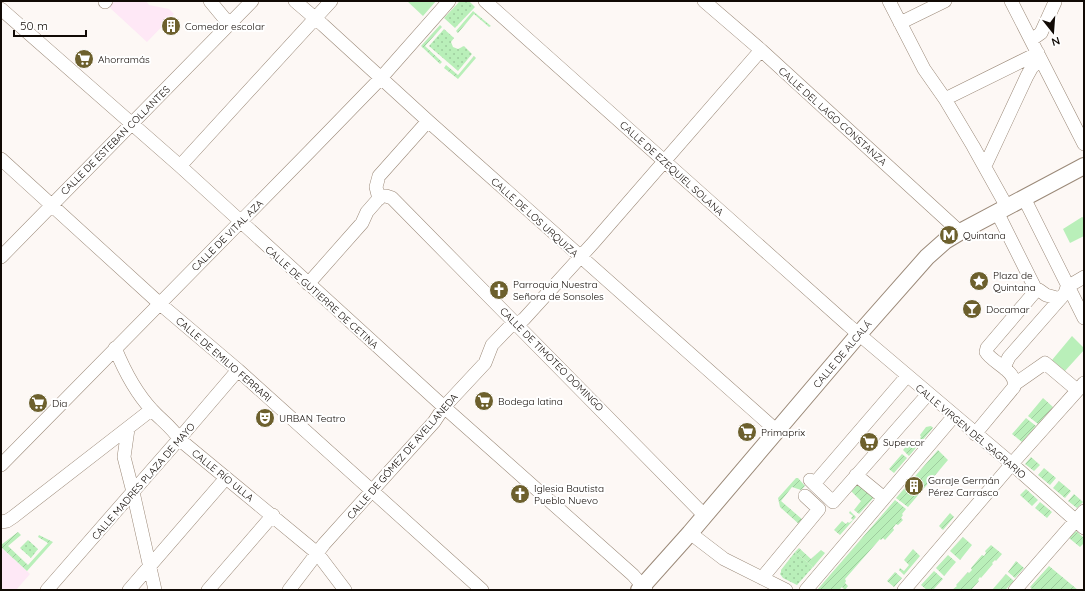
<svg xmlns="http://www.w3.org/2000/svg" width="1085" height="591" viewBox="0 0 1085 591" font-family="Quicksand,sans-serif">
<style>
.education{fill:#fee8f6}
.grass{fill:#b9efb9}
.park{fill:url(#park-dots)}
.garden{fill:url(#garden-furrows)}
.lines{fill:none;stroke-linecap:round;stroke-linejoin:round}
.minor-casing{stroke:#9b8978;stroke-width:14}
.major-casing{stroke:#9b8978;stroke-width:18}
.minor{stroke:#fff;stroke-width:13}
.major{stroke:#fff;stroke-width:16}
.labels{text-anchor:middle;stroke-width:4;stroke-linejoin:round;paint-order:stroke}
.poi-label{font-size:10px;fill:#110a05;stroke:#fff;text-anchor:start}
.street-label{font-size:10px;fill:#110a05;stroke:#fff}
</style>
<defs>
<pattern id="park-dots" width="8" height="8" patternUnits="userSpaceOnUse"><rect width="8" height="8" fill="#b9efb9"/><path d="M2 2h.1M6 6h.1" fill="none" stroke="#9ecc9e" stroke-width="1.8" stroke-linecap="round"/></pattern>
<pattern id="garden-furrows" width="10" height="10" patternUnits="userSpaceOnUse"><rect width="10" height="10" fill="#b9efb9"/><path d="M-1 1l2-2M0 10L10 0M9 11l2-2" fill="none" stroke="#9ecc9e"/></pattern>
</defs>
<rect width="100%" height="100%" fill="#fdf8f5"/>
<path class="education" d="M 115,1 L 146,1 L 149,5 L 169,9 L 174,14 L 147,42 L 108,6 Z
M 1,547 L 30,574 L 16,590 L 1,590 Z"/>
<path class="grass" d="M 407,1 L 436,1 L 423,16 Z
M 1082,217 L 1084,218 L 1084,236 L 1070,243 L 1063,229 Z
M 1072,336 L 1084,348 L 1084,350 L 1065,371 L 1052,360 Z"/>
<path class="park" d="M 460,1 L 469,1 L 475,7 L 455,28 L 444,18 Z
M 444,29 L 454,38 L 451,42 L 453,47 L 458,49 L 464,46 L 472,54 L 458,71 L 429,46 Z
M 28,540 L 38,549 L 31,558 L 20,548 Z
M 795,552 L 813,567 L 797,585 L 783,578 L 780,574 L 781,572 L 781,570 Z"/>
<path class="garden" d="M 473,11 L 491,26 L 489,27 L 474,14 L 458,33 L 456,31 Z
M 440,25 L 442,27 L 425,46 L 442,62 L 440,64 L 421,46 Z
M 474,56 L 476,58 L 458,79 L 444,68 L 446,65 L 458,75 Z
M 1043,398 L 1053,407 L 1038,424 L 1028,416 Z
M 1026,418 L 1036,426 L 1022,442 L 1012,434 Z
M 931,426 L 933,428 L 909,456 L 903,450 L 911,441 L 914,444 L 916,443 L 918,444 L 921,440 L 920,438 L 921,437 L 920,435 L 926,427 Z
M 938,450 L 948,460 L 908,507 L 896,498 Z
M 902,454 L 907,458 L 894,473 L 889,469 Z
M 1031,457 L 1040,465 L 1034,471 L 1025,464 Z
M 1044,468 L 1056,478 L 1050,485 L 1038,475 Z
M 796,478 L 798,478 L 805,486 L 801,490 L 792,487 L 781,501 L 803,520 L 800,525 L 780,507 L 778,498 Z
M 858,479 L 876,495 L 859,514 L 854,510 L 861,501 L 849,489 Z
M 1059,481 L 1071,491 L 1065,498 L 1053,488 Z
M 1026,489 L 1038,500 L 1032,506 L 1020,495 Z
M 1074,494 L 1083,502 L 1077,508 L 1068,501 Z
M 895,500 L 906,509 L 902,514 L 903,515 L 901,518 L 903,520 L 898,525 L 896,524 L 893,528 L 894,530 L 885,540 L 883,538 L 881,540 L 880,539 L 845,579 L 846,581 L 845,583 L 848,586 L 845,590 L 842,587 L 839,590 L 817,590 Z
M 1040,502 L 1052,512 L 1047,518 L 1035,508 Z
M 850,511 L 856,517 L 840,535 L 834,530 L 842,521 L 846,524 L 848,522 L 849,523 L 853,520 L 851,518 L 853,516 L 849,513 Z
M 950,513 L 954,517 L 943,530 L 939,526 Z
M 1076,531 L 1084,538 L 1084,543 L 1080,547 L 1069,538 Z
M 18,532 L 21,535 L 8,546 L 28,565 L 48,543 L 38,537 L 39,535 L 53,542 L 27,571 L 1,547 L 1,545 Z
M 963,537 L 972,545 L 960,560 L 950,551 Z
M 991,545 L 1002,554 L 996,561 L 995,560 L 992,563 L 993,564 L 981,578 L 980,577 L 978,580 L 979,581 L 971,590 L 952,590 L 957,586 L 956,585 L 968,572 L 969,573 L 972,570 L 971,568 L 982,555 L 984,556 L 986,553 L 985,551 Z
M 799,548 L 811,559 L 821,550 L 825,553 L 813,567 L 795,552 Z
M 913,549 L 920,556 L 904,575 L 899,570 L 900,568 L 904,571 L 909,565 L 904,560 Z
M 948,555 L 956,562 L 944,576 L 936,568 Z
M 1016,561 L 1024,568 L 1015,578 L 1008,572 Z
M 1049,566 L 1078,590 L 1033,590 L 1030,587 Z
M 934,571 L 943,579 L 933,590 L 927,590 L 921,585 Z
M 895,572 L 902,578 L 894,587 L 887,581 Z
M 1006,574 L 1014,581 L 1005,590 L 992,590 Z"/>
<g class="lines">
<defs>
<path id="minor" d="M 210,1 L 229,24
M 295,1 L 323,25 L 428,121 L 777,431
M 485,1 L 848,325 L 1012,464 L 1084,528
M 704,1 L 761,50 L 960,232
M 889,1 L 924,69 L 945,99 L 973,146 L 1007,207
M 1011,1 L 1084,144
M 105,2 L 106,1
M 1,9 L 180,166 L 444,407 L 633,575 L 646,590
M 900,23 L 945,1
M 1031,40 L 1041,33 L 1055,2
M 945,99 L 1038,53
M 1,159 L 159,303 L 238,370 L 482,590
M 180,166 L 331,1
M 985,166 L 1027,76 L 1032,67 L 1041,60
M 1024,198 L 1084,318
M 379,199 L 376,187 L 379,176 L 428,121
M 1,257 L 252,1
M 308,284 L 362,223 L 367,212 L 381,196 L 386,196 L 392,198 L 704,515
M 1035,290 L 1039,290 L 1046,295 L 1060,299
M 115,348 C 124,370 136,393 152,410 C 161,420 173,428 179,439 L 317,553 L 345,590
M 1005,369 L 1006,363 L 1009,357 L 1060,299 L 1065,293 L 1067,287 L 1084,277
M 1015,384 L 1045,363 L 1077,390
M 128,429 L 124,457 L 133,492 L 155,590
M 975,434 L 1014,387 C 1018,371 992,363 986,352 L 987,348 L 1033,294 L 1035,290 L 1034,286 L 997,212
M 1,465 L 311,150 L 381,78 L 449,1
M 856,475 L 884,498
M 810,480 L 814,484 L 907,376
M 814,484 L 833,502 L 928,394
M 1,522 L 7,521 L 13,517 L 151,410
M 690,533 L 724,559 L 786,590
M 762,578 L 819,509 L 805,496
M 47,590 L 179,439 L 238,370
M 129,590 L 226,478
M 208,590 L 273,515
M 289,590 L 324,544 L 434,422 L 444,407 L 485,363 L 492,345 L 514,322 L 520,322 L 524,319 L 594,242 L 761,50
M 806,590 L 954,416
M 904,590 L 1017,458 L 1084,383
M 1015,590 L 1084,511"/>
<path id="major" d="M 639,590 L 690,533 L 859,334 L 927,257 L 945,241 L 960,232 L 1084,166"/>
</defs>
<use href="#minor" class="minor-casing"/>
<use href="#major" class="major-casing"/>
<use href="#minor" class="minor"/>
<use href="#major" class="major"/>
</g>
<defs>
<symbol id="building-disc" viewBox="-11 -11 22 22"><circle r="9.5" fill="#6d602d" stroke="#fff"/><path d="M-4-6H4V6H1V3H-1V6H-4ZM-2.5-4.3h1.7v1.8h-1.7ZM.8-4.3h1.7v1.8H.8ZM-2.5-1h1.7V.8h-1.7ZM.8-1h1.7V.8H.8Z" fill="#fff"/></symbol>
<symbol id="supermarket-disc" viewBox="-11 -11 22 22"><circle r="9.5" fill="#6d602d" stroke="#fff"/><path d="M-6-5.5h2.5l.6 2H6L4.5 2H-2.5L-4.4-4H-6ZM-1.5 3.2a1.3 1.3 0 1 0 .1 0ZM3 3.2a1.3 1.3 0 1 0 .1 0Z" fill="#fff"/></symbol>
<symbol id="metro-disc" viewBox="-11 -11 22 22"><circle r="9.5" fill="#6d602d" stroke="#fff"/><path d="M-5.5 5V-5H-3L0 0L3-5H5.5V5H3V-.5L0 4L-3-.5V5Z" fill="#fff"/></symbol>
<symbol id="sight-disc" viewBox="-11 -11 22 22"><circle r="9.5" fill="#6d602d" stroke="#fff"/><path d="M0-6L1.8-2.2L6-1.7L2.9 1.2L3.7 5.4L0 3.3L-3.7 5.4L-2.9 1.2L-6-1.7L-1.8-2.2Z" fill="#fff"/></symbol>
<symbol id="church-disc" viewBox="-11 -11 22 22"><circle r="9.5" fill="#6d602d" stroke="#fff"/><path d="M-1.2-6h2.4v3.5h3.3v2.4h-3.3V6h-2.4V-.1h-3.3v-2.4h3.3Z" fill="#fff"/></symbol>
<symbol id="bar-disc" viewBox="-11 -11 22 22"><circle r="9.5" fill="#6d602d" stroke="#fff"/><path d="M-6-5H6L.8 .8V4.5H3.5V6h-7V4.5H-.8V.8Z" fill="#fff"/></symbol>
<symbol id="theatre-disc" viewBox="-11 -11 22 22"><circle r="9.5" fill="#6d602d" stroke="#fff"/><path d="M-5-5.5Q0-4 5-5.5V0Q5 5 0 6Q-5 5-5 0ZM-3.3-2.5H-1v1.5H-3.3ZM1-2.5H3.3v1.5H1ZM-2.8 1Q0 5.5 2.8 1Z" fill="#fff"/></symbol>
</defs>
<g fill-rule="evenodd">
<use href="#building-disc" x="160" y="15" width="22" height="22"/>
<use href="#supermarket-disc" x="73" y="48" width="22" height="22"/>
<use href="#metro-disc" x="938" y="224" width="22" height="22"/>
<use href="#sight-disc" x="968" y="270" width="22" height="22"/>
<use href="#church-disc" x="488" y="279" width="22" height="22"/>
<use href="#bar-disc" x="961" y="298" width="22" height="22"/>
<use href="#supermarket-disc" x="473" y="390" width="22" height="22"/>
<use href="#supermarket-disc" x="27" y="392" width="22" height="22"/>
<use href="#theatre-disc" x="254" y="407" width="22" height="22"/>
<use href="#supermarket-disc" x="736" y="421" width="22" height="22"/>
<use href="#supermarket-disc" x="858" y="431" width="22" height="22"/>
<use href="#building-disc" x="903" y="475" width="22" height="22"/>
<use href="#church-disc" x="509" y="483" width="22" height="22"/>
</g>
<g class="labels">
<g class="poi-label">
<text x="185" y="30">Comedor escolar</text>
<text x="98" y="63">Ahorramás</text>
<text x="963" y="239">Quintana</text>
<text x="993" y="279">Plaza de<tspan x="993" dy="12">Quintana</tspan></text>
<text x="513" y="288">Parroquia Nuestra<tspan x="513" dy="12">Señora de Sonsoles</tspan></text>
<text x="986" y="313">Docamar</text>
<text x="498" y="405">Bodega latina</text>
<text x="52" y="407">Dia</text>
<text x="279" y="422">URBAN Teatro</text>
<text x="761" y="436">Primaprix</text>
<text x="883" y="446">Supercor</text>
<text x="928" y="484">Garaje Germán<tspan x="928" dy="12">Pérez Carrasco</tspan></text>
<text x="534" y="492">Iglesia Bautista<tspan x="534" dy="12">Pueblo Nuevo</tspan></text>
</g>
<g class="street-label">
<text transform="translate(833 116) rotate(42)" y="4">CALLE DEL LAGO CONSTANZA</text>
<text transform="translate(115 140) rotate(-45)" y="4">CALLE DE ESTEBAN COLLANTES</text>
<text transform="translate(672 168) rotate(42)" y="4">CALLE DE EZEQUIEL SOLANA</text>
<text transform="translate(535 217) rotate(42)" y="4">CALLE DE LOS URQUIZA</text>
<text transform="translate(227 235) rotate(-45)" y="4">CALLE DE VITAL AZA</text>
<text transform="translate(322 297) rotate(42)" y="4">CALLE DE GUTIERRE DE CETINA</text>
<text transform="translate(842 354) rotate(-50)" y="4">CALLE DE ALCALÁ</text>
<text transform="translate(224 359) rotate(41)" y="4">CALLE DE EMILIO FERRARI</text>
<text transform="translate(552 359) rotate(45)" y="4">CALLE DE TIMOTEO DOMINGO</text>
<text transform="translate(971 431) rotate(40)" y="4">CALLE VIRGEN DEL SAGRARIO</text>
<text transform="translate(402 456) rotate(-49)" y="4">CALLE DE GÓMEZ DE AVELLANEDA</text>
<text transform="translate(223 475) rotate(39)" y="4">CALLE RÍO ULLA</text>
<text transform="translate(143 481) rotate(-49)" y="4">CALLE MADRES PLAZA DE MAYO</text>
</g>
</g>
<rect width="1085" height="591" fill="none" stroke="#110a05" stroke-width="4"/>
<g transform="translate(1053 32) rotate(163)" stroke="#ffffff" stroke-width="3" paint-order="stroke">
<path d="M0-3L7 15L0 10L-7 15Z" fill="#110a05"/>
<text y="-6" font-size="11" font-weight="bold" text-anchor="middle" fill="#110a05">N</text>
</g>
<path d="M14 30v6h72v-6" fill="none" stroke="#110a05" stroke-width="2"/>
<text x="20" y="30" font-size="12" fill="#110a05" stroke="#ffffff" stroke-width="3" paint-order="stroke">50 m</text>
</svg>
